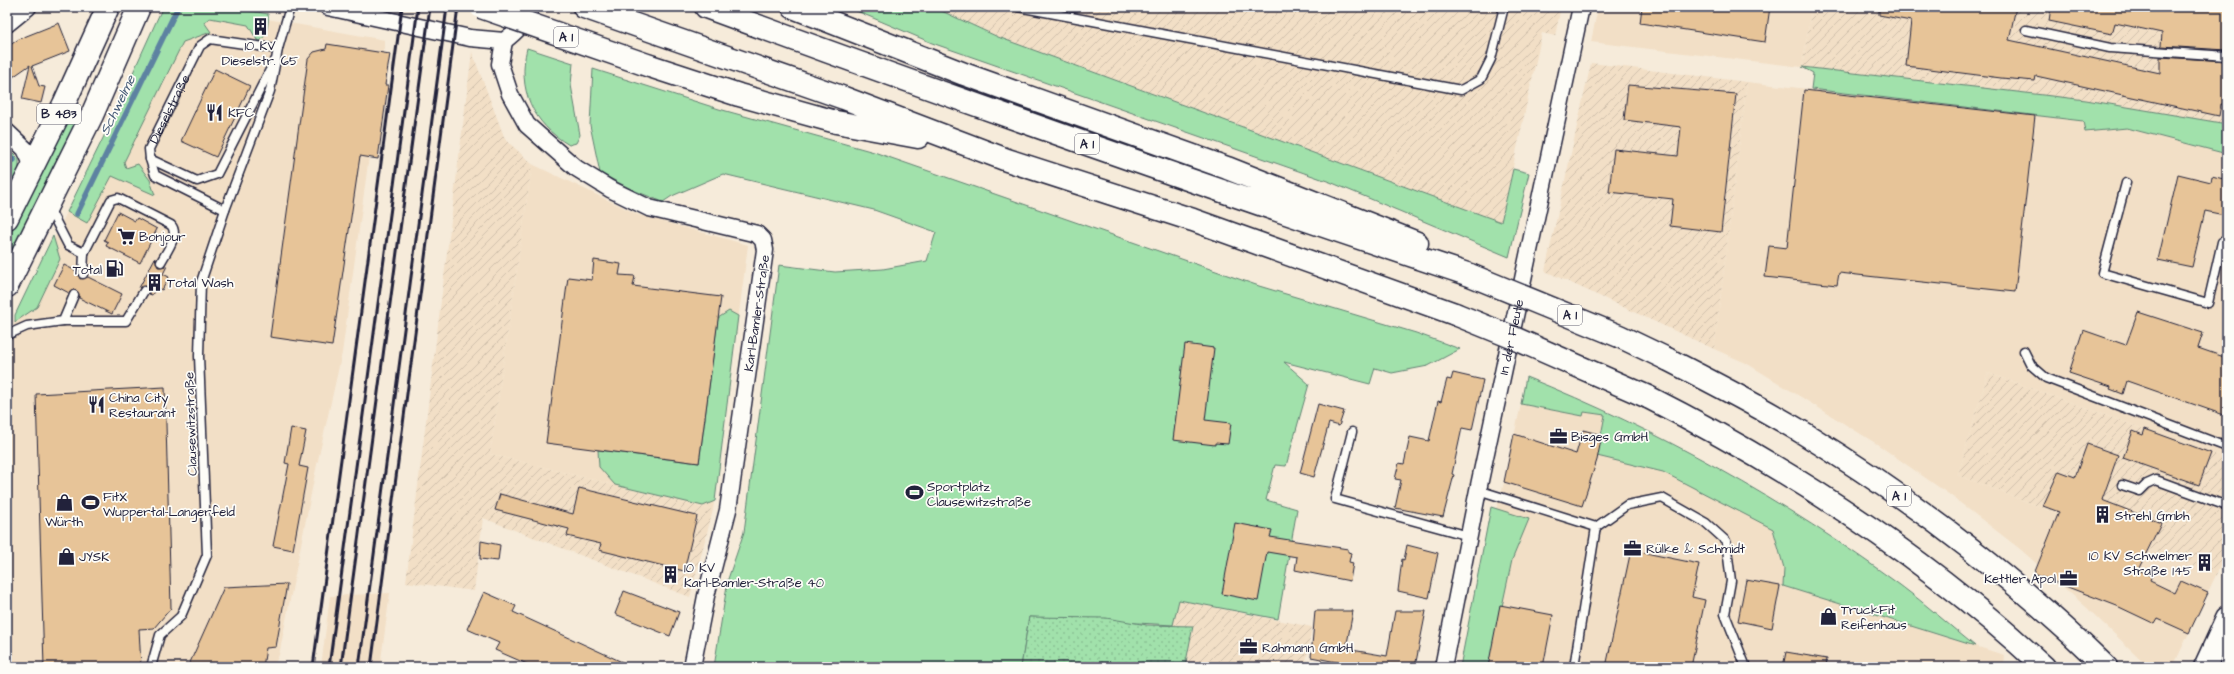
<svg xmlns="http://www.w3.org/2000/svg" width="2234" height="674" viewBox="0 0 2234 674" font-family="'Architects Daughter',sans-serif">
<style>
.built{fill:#f2dfc6}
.industrial{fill:url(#industrial-furrows)}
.green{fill:#a1e1ab;stroke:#628273}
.garden{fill:url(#garden-dots);stroke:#628273}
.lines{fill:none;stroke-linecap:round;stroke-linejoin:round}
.stream{stroke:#5d82a1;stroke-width:5.5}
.building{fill:#e7c498;stroke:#22223b}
.lane-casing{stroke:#22223b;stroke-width:11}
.street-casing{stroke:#22223b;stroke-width:19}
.secondary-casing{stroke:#22223b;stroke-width:25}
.primary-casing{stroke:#22223b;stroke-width:25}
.highway-casing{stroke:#22223b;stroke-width:25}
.lane{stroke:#fdfcf7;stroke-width:8}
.street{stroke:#fdfcf7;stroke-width:16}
.secondary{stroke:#fdfcf7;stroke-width:22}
.primary{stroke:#fdfcf7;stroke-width:22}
.highway{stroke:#fdfcf7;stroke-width:22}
.rail{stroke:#22223b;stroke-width:3}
.highway-bridge-casing{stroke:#22223b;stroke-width:25;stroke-linecap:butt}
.highway-bridge{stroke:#fdfcf7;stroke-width:22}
.labels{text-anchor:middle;stroke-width:3.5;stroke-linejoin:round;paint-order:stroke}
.shield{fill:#fdfcf7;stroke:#646373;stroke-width:1}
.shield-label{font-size:12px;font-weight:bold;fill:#22223b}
.poi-label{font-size:13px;fill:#22223b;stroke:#fdfcf7;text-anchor:start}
.street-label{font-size:13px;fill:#22223b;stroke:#fdfcf7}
.water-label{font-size:14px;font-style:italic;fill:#455a76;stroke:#fdfcf7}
</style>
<defs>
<pattern id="industrial-furrows" width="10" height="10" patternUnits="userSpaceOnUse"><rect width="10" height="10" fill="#f2dfc6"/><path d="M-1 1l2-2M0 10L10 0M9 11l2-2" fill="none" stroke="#cfbfab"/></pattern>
<pattern id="garden-dots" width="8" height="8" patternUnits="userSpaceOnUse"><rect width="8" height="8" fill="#a1e1ab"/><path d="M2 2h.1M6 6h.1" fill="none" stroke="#8ac194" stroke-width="1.8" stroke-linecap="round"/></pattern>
</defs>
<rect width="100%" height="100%" fill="#f6ebda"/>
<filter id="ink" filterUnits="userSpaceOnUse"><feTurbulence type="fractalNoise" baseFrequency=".025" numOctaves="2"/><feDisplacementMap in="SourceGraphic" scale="8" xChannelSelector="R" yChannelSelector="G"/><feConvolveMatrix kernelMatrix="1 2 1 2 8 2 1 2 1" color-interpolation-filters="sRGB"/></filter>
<g filter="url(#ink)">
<path class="built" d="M 200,7 L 385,40 L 342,353 L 316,469 L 279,655 L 273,667 L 7,667 L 7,364 L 10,356 L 14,322 L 67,212 L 79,219 Z
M 1598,7 L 1812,7 L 1802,67 L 1591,42 Z
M 1747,82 L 2083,121 L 2085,132 L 2127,128 L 2227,154 L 2227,459 L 1988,373 L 1958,475 L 2216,575 L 2173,667 L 2149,667 L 2085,606 L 2020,549 L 1950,495 L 1877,444 L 1746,363 L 1714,349 Z
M 532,164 L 639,215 L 748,245 L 713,510 L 490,454 Z
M 1521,404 L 1583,416 L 1584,412 L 1605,415 L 1598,456 L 1663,472 L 1773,529 L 1784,568 L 1783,586 L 2004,655 L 2003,667 L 1464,667 L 1496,509 L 1504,483 Z
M 390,593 L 380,667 L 321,667 L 330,596 Z"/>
<path class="industrial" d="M 934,7 L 1561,7 L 1555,36 L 1542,33 L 1501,222 L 998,37 Z
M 1812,7 L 2227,7 L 2227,124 L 2086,100 L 1802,67 Z
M 472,52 L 505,139 L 532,164 L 490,454 L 713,510 L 690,597 L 483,518 L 474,591 L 406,582 Z
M 1591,63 L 1747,82 L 1714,349 L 1545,271 Z
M 1988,373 L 2227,459 L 2227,551 L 2216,575 L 1958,475 Z
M 1178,600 L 1312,627 L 1305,667 L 1185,667 L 1193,626 L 1173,625 Z"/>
<path class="green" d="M 166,7 L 230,7 L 268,14 C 269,22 267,36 260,41 L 257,40 L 248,25 L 210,18 L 204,22 L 211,32 L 183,42 L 124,162 L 126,168 L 138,164 L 150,180 L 155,195 L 112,176 L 87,223 L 67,212 L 107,130 L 160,13 Z
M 847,7 L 933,7 L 998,37 L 1501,222 L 1513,169 L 1529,173 L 1509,257 L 1330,182 L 932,43 Z
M 527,48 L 573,63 L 571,85 L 580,135 L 576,143 L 569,145 C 532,123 517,89 527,48 Z
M 1802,67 L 2086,100 L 2227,124 L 2227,154 L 2127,128 L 2085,132 L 2083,121 L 1811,89 L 1813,73 Z
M 593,69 L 719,109 L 874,152 L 1259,286 L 1416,333 L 1460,349 L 1428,366 L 1392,373 L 1375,368 L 1370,384 L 1284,362 L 1309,384 L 1286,466 L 1275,465 L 1266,500 L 1297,509 L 1278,619 L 1179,600 L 1173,625 L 1029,617 L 1021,667 L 714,667 L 728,579 L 744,532 L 779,265 L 835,272 L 883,269 L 927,261 L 936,232 L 874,210 L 723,174 L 672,196 L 663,202 L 633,190 L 600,173 L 590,125 Z
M 76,103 L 79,105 L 78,120 L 7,263 L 7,241 Z
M 7,147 L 19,159 L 19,170 L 7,192 L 7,174 L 9,170 L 7,168 Z
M 53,236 L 60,259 L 37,307 L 15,322 L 15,315 Z
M 729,311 L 738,316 L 715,501 L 703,506 L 615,485 L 599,467 L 598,450 L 699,463 L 718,318 Z
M 1526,377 C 1659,430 1784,500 1900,585 C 1926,604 1950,626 1975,646 L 1783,586 L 1784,568 L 1773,529 L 1663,472 L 1597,456 L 1605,415 L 1584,412 L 1583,416 L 1521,404 Z
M 1491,507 L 1529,519 L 1512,560 L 1489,667 L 1460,667 Z"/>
<path class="garden" d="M 1029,617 L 1106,618 L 1147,625 L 1193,626 L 1185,667 L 1021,667 Z"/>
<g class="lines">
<path class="stream" d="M 7,155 L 14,160
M 77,214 L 178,7"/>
</g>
<path class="building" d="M 1642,7 L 1770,7 L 1765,42 L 1640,23 Z
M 1879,7 L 2016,7 L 2009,40 L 2160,73 L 2160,57 L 2227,61 L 2227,105 L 2221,104 L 2219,116 L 2036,76 L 2035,81 L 2001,78 L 1906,66 L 1911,21 L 1879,15 Z
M 2051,7 L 2227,7 L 2227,50 L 2161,46 L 2162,33 L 2115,23 L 2112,34 L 2049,21 Z
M 59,23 L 70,51 L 32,66 L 39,86 L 45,87 L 41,103 L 22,99 L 30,65 L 7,81 L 7,47 L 19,39 Z
M 327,44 L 390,54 L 385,85 L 388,85 L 378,159 L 360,156 L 332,346 L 270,337 L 308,59 L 314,52 L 326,49 Z
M 215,69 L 250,86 L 216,157 L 181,141 Z
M 1628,85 L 1736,94 L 1721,232 L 1670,226 L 1673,199 L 1609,192 L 1614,149 L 1678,156 L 1681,127 L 1624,120 Z
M 1804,90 L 2035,116 L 2015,292 L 1839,273 L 1837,285 L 1765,277 L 1769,246 L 1787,248 Z
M 2178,174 L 2211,182 L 2212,176 L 2227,180 L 2227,201 L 2224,215 L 2205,211 L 2192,267 L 2158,260 Z
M 118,212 L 135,221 L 137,218 L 157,229 L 140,263 L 106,246 L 108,242 L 104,240 Z
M 155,258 L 158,267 L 167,266 L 163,274 L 169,277 L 162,290 L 156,287 L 152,295 L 149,294 L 149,289 L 146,286 L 139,288 Z
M 594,260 L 621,264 L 619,275 L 635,276 L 633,286 L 721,297 L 699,463 L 546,443 L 568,277 L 592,280 Z
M 64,265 L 78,272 L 80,279 L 88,277 L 122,294 L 112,314 L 79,298 L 79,294 L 76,290 L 73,290 L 69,293 L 54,285 Z
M 2138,312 L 2203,333 L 2198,348 L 2227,358 L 2227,416 L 2127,381 L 2123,394 L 2110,389 L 2111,387 L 2069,373 L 2083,330 L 2126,345 Z
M 1185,344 L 1214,348 L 1205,420 L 1231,423 L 1228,444 L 1215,443 L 1215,445 L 1173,440 Z
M 1453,373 L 1483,380 L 1472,430 L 1462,428 L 1452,474 L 1454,475 L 1443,517 L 1395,508 L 1401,480 L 1395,479 L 1399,463 L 1404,464 L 1410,437 L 1429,441 L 1438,401 L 1441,402 L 1447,379 L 1451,380 Z
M 165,387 L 171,608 L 154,628 L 139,629 L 141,667 L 44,667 L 36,394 Z
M 1318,404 L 1344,411 L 1339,426 L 1329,423 L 1314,477 L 1300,473 Z
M 291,428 L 306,431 L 299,466 L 308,468 L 293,550 L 273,546 L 289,464 L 285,463 Z
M 2145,429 L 2211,453 L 2199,485 L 2123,458 L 2133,431 L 2143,435 Z
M 1583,430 L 1602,435 L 1597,460 L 1582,506 L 1504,482 L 1514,434 L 1576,454 Z
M 2087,444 L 2118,455 L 2102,500 L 2161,523 L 2138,570 L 2152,576 L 2150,581 L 2175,593 L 2181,581 L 2208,593 L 2189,633 L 2158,619 L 2155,624 L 2117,606 L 2034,574 L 2059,512 L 2043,506 L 2059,471 L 2075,477 Z
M 579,488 L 697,516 L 684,571 L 599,550 L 601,544 L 567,536 L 569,529 L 495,510 L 500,494 L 573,514 Z
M 1235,523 L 1272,530 L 1270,537 L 1348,549 L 1348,552 L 1351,553 L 1349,562 L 1353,563 L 1350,581 L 1295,570 L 1297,557 L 1267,552 L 1258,601 L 1222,594 Z
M 481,541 L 500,545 L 498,561 L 480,559 Z
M 1407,545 L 1438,553 L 1429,598 L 1398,591 L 1402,559 L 1404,560 Z
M 1631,550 L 1699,564 L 1692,597 L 1705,600 L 1691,667 L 1606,667 Z
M 1746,580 L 1780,586 L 1772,628 L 1738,621 Z
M 287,584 L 276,647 L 266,648 L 263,667 L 188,667 L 224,587 Z
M 624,591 L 679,612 L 670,636 L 615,614 Z
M 484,592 L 516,606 L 513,612 L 633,667 L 534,667 L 495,650 L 499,643 L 467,629 Z
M 1500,605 L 1553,615 L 1543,667 L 1488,667 Z
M 1315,611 L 1353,611 L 1346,649 L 1387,656 L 1395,611 L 1426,611 L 1415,667 L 1362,667 L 1311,657 Z
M 1786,652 L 1827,659 L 1826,667 L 1783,667 Z"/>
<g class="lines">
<defs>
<g id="lane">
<path d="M 1018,7 L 1461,90 L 1481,79 L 1491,59 L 1504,7"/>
<path d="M 2026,30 L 2110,48 L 2227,56"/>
<path d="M 150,159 L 197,181 L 217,174 L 274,62"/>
<path d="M 2126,183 L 2102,273 L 2208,303 L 2222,242 L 2227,244"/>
<path d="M 49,208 L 68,245 L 84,253 L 83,274"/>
<path id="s1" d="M 225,210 L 155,175 L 150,159 L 149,149 L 200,46 L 210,39 L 278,49"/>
<path d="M 84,253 L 111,200 L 118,198 L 171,225 C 180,235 166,252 161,262"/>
<path d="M 63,321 L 126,321 L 144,291"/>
<path d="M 7,335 L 27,326 L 63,321 L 74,295"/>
<path d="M 2024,351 L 2031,365 L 2046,378 L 2227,447"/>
<path d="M 1352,432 L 1335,499 L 1469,536"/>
<path d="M 2122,485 L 2140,491 L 2147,484 L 2156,480 L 2227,506"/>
<path d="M 1478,490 L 1596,527 L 1627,505 L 1662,498 L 1706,523 L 1726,541 L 1731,581 L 1725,614 L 1746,667"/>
<path d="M 151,667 L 160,635 L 181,616 L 207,555 L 199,356 L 201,282 L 225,210 L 270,91 L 278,49 L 290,7"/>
<path d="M 1574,667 L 1596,527"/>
</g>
<g id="street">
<path d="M 328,7 L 470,38 L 504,41 C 517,31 525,23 531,7"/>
<path d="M 7,24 L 28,7"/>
<path d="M 504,41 L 500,64 L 510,94 L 527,125 L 576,168 L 610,189 L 649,208 L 757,234 L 763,240 L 765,250 L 728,510 L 706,596 L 692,667"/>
<path d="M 7,132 L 25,149 L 33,166"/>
<path id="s2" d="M 1443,667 L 1478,490 L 1581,7"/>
</g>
<path id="secondary" d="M 2205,667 L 2227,619"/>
<path id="primary" d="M 7,218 L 64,104 L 108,7
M 7,286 L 92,115 L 139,7"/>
<path id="highway" d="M 584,7 L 844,98 L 1007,160 L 1193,220 L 1455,314
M 706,7 C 959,100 1214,190 1470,275
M 793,7 L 964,74 L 1227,168 L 1417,243
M 650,66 L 739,95 L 836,122 L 918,137
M 1667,359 C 1714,383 1761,407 1805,434 C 1914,501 2015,578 2106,667
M 1648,397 C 1792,470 1926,557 2044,667"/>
</defs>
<use href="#lane" class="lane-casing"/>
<use href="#street" class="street-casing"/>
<use href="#secondary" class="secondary-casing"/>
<use href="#primary" class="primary-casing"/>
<use href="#highway" class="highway-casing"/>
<use href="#lane" class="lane"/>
<use href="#street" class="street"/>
<use href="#secondary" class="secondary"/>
<use href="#primary" class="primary"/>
<use href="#highway" class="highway"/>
<path class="rail" d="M 313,667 L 402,7
M 329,667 L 418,7
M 341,667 L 430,7
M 359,667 L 447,7
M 371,667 L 458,7"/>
<defs>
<path id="highway-bridge" d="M 481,7 L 650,66
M 1470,275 L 1619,336 L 1667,359
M 1455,314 L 1514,338 L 1648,397"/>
</defs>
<use href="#highway-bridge" class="highway-bridge-casing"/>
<use href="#highway-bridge" class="highway-bridge"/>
</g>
</g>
<defs>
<symbol id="building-bare" viewBox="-9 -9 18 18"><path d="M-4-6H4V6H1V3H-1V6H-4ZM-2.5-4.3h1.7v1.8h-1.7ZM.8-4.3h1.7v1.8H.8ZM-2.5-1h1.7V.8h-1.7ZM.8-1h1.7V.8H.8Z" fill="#22223b" stroke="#fdfcf7" stroke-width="2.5" paint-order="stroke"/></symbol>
<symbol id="restaurant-bare" viewBox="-9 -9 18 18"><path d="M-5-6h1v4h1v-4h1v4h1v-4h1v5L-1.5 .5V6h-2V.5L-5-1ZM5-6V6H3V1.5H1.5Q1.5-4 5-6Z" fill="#22223b" stroke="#fdfcf7" stroke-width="2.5" paint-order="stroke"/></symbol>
<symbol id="supermarket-bare" viewBox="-9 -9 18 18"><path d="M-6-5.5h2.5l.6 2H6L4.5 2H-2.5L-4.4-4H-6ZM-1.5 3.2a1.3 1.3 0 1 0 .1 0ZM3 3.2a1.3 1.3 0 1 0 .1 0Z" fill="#22223b" stroke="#fdfcf7" stroke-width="2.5" paint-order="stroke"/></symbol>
<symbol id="fuel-bare" viewBox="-9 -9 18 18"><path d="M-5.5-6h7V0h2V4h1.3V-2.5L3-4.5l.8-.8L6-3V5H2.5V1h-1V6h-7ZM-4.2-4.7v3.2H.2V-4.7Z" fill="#22223b" stroke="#fdfcf7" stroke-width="2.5" paint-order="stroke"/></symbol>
<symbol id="office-bare" viewBox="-9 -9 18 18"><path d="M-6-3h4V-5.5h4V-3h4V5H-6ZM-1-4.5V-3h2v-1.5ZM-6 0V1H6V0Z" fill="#22223b" stroke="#fdfcf7" stroke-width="2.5" paint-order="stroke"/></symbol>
<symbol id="stadium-bare" viewBox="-9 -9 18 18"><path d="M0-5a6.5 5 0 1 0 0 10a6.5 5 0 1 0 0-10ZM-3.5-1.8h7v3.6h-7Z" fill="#22223b" stroke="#fdfcf7" stroke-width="2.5" paint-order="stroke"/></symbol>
<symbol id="shop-bare" viewBox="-9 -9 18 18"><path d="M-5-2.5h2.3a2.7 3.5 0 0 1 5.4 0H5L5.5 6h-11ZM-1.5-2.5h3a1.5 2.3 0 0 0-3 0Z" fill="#22223b" stroke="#fdfcf7" stroke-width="2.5" paint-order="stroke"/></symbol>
</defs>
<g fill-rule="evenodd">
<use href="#building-bare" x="248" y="14" width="25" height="25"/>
<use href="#restaurant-bare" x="202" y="100" width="25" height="25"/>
<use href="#supermarket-bare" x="114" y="224" width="25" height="25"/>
<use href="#fuel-bare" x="102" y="256" width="25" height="25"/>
<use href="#building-bare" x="142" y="270" width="25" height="25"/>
<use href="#restaurant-bare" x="84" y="392" width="25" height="25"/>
<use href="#office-bare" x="1546" y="424" width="25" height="25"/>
<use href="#stadium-bare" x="902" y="480" width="25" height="25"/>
<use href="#shop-bare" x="52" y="490" width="25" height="25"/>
<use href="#stadium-bare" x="78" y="490" width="25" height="25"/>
<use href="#building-bare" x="2090" y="502" width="25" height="25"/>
<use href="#office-bare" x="1620" y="536" width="25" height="25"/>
<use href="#shop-bare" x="54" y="544" width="25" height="25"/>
<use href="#building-bare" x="2192" y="550" width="25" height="25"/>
<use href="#building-bare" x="658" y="562" width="25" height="25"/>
<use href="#office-bare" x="2056" y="566" width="25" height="25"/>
<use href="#shop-bare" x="1816" y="604" width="25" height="25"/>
<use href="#office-bare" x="1236" y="634" width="25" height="25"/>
</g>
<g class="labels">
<g class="shield">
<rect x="554" y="27" width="24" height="20" rx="3"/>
<rect x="37" y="104" width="44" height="20" rx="3"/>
<rect x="1075" y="134" width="24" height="20" rx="3"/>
<rect x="1558" y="305" width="24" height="20" rx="3"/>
<rect x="1887" y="486" width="24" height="20" rx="3"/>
</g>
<g class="shield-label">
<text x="566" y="41">A 1</text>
<text x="59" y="118">B 483</text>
<text x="1087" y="148">A 1</text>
<text x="1570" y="319">A 1</text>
<text x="1899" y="500">A 1</text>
</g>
<g class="poi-label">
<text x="260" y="50" text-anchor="middle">10 KV<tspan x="260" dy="15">Dieselstr. 65</tspan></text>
<text x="228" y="117">KFC</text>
<text x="139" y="241">Bonjour</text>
<text x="102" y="274" text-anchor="end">Total</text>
<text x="167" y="287">Total Wash</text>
<text x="109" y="402">China City<tspan x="109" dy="15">Restaurant</tspan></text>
<text x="1571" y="441">Bisges GmbH</text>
<text x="927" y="491">Sportplatz<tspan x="927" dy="15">Clausewitzstraße</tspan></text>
<text x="103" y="501">FitX<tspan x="103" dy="15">Wuppertal-Langerfeld</tspan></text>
<text x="2115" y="520">Strehl Gmbh</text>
<text x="64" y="526" text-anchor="middle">Würth</text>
<text x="1646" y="553">Rülke &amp; Schmidt</text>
<text x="2192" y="560" text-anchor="end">10 KV Schwelmer<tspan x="2192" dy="15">Straße 145</tspan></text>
<text x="79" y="561">JYSK</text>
<text x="684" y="572">10 KV<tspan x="684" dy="15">Karl-Bamler-Straße 40</tspan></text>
<text x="2056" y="583" text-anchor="end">Kettler Apol</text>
<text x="1841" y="614">TruckFit<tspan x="1841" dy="15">Reifenhaus</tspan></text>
<text x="1262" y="652">Rahmann GmbH</text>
</g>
<g class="street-label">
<text dy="5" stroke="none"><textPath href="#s1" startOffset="150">Dieselstraße</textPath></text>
<text transform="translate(756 313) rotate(-82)" y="5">Karl-Bamler-Straße</text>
<text dy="5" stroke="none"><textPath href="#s2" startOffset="337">In der Fleute</textPath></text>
<text transform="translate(190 424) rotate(-92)" y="5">Clausewitzstraße</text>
</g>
<g class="water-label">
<text transform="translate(117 105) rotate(-64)" y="5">Schwelme</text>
</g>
</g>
<rect width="2234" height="674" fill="none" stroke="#fdfcf7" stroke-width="24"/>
<rect x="12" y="12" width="2210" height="650" fill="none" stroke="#22223b" stroke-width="1.5" filter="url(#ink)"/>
</svg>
